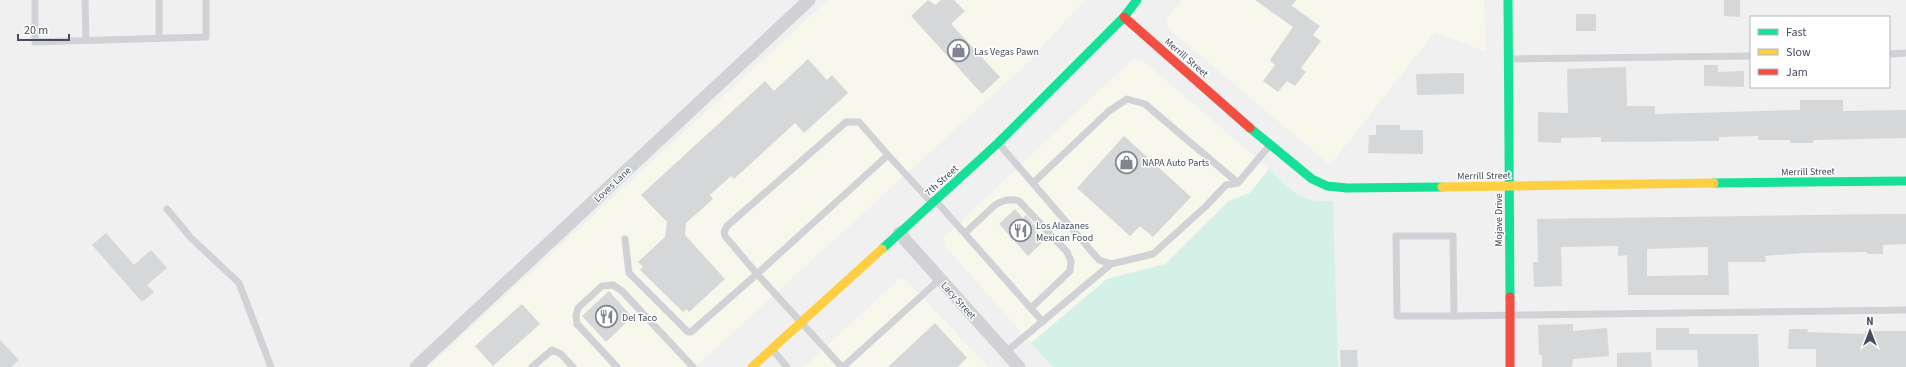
<svg xmlns="http://www.w3.org/2000/svg" width="1906" height="367" viewBox="0 0 1906 367" font-family="'Source Sans 3',sans-serif">
<style>
.commercial{fill:#f8f7ec}
.green{fill:#d3f1e6}
.building{fill:#d6d7d9;fill-rule:evenodd}
.lines{fill:none;stroke-linecap:round;stroke-linejoin:round}
.lane{stroke:#d1d2d6;stroke-width:7}
.street{stroke:#d1d2d6;stroke-width:13}
.fast{stroke:#16e098;stroke-width:9}
.slow{stroke:#ffcf43;stroke-width:9}
.jam{stroke:#f24e42;stroke-width:9}
.labels{text-anchor:middle;stroke-width:3;stroke-linejoin:round;paint-order:stroke}
.poi-label{font-size:10px;fill:#464c5e;stroke:#fff;text-anchor:start}
.street-label{font-size:10px;fill:#464c5e;stroke:#fff}
</style>
<rect width="100%" height="100%" fill="#f1f0f0"/>
<path class="commercial" d="M 828,0 L 1085,0 L 1021,69 L 695,367 L 428,367 Z
M 1182,0 L 1484,0 L 1485,51 L 1435,32 L 1330,165 L 1167,27 L 1167,18 Z
M 1133,59 L 1141,59 L 1269,169 L 1250,193 L 1229,201 L 1165,264 L 1107,279 L 1031,343 L 945,246 L 944,237 Z
M 900,278 L 908,282 L 988,367 L 804,367 Z"/>
<path class="green" d="M 1269,169 C 1295,192 1297,202 1333,201 L 1338,367 L 1053,367 L 1031,343 L 1107,279 L 1165,264 L 1229,201 L 1250,193 Z"/>
<path class="building" d="M 928,0 L 935,5 L 941,0 L 954,0 L 965,11 L 951,24 L 1000,77 L 982,94 L 911,16 Z
M 1255,0 L 1296,0 L 1292,6 L 1320,26 L 1313,35 L 1321,41 L 1301,68 L 1306,72 L 1295,86 L 1287,81 L 1278,92 L 1263,81 L 1275,65 L 1270,60 L 1293,27 Z
M 1724,0 L 1740,0 L 1740,17 L 1724,16 Z
M 1576,14 L 1596,14 L 1596,31 L 1576,31 Z
M 808,59 L 827,80 L 832,75 L 848,93 L 804,133 L 795,123 L 734,179 L 731,176 L 710,195 L 713,199 L 686,223 L 685,235 L 725,279 L 689,312 L 687,309 L 683,312 L 640,270 L 643,267 L 638,262 L 665,237 L 667,222 L 641,195 L 765,81 L 774,91 Z
M 1704,65 L 1718,65 L 1718,72 L 1744,71 L 1744,87 L 1704,86 Z
M 1626,67 L 1627,106 L 1655,106 L 1655,114 L 1800,110 L 1800,100 L 1843,100 L 1843,111 L 1906,110 L 1906,138 L 1813,140 L 1813,143 L 1790,143 L 1790,140 L 1758,140 L 1758,136 L 1719,137 L 1719,141 L 1601,142 L 1601,137 L 1561,138 L 1561,143 L 1538,142 L 1538,112 L 1568,113 L 1567,69 Z
M 1464,73 L 1464,94 L 1417,95 L 1416,74 Z
M 1376,125 L 1400,125 L 1400,130 L 1423,130 L 1423,154 L 1368,153 L 1369,135 L 1376,135 Z
M 1124,136 L 1191,197 L 1153,237 L 1140,226 L 1130,236 L 1077,188 Z
M 1015,209 L 1023,218 L 1026,215 L 1037,228 L 1035,230 L 1044,241 L 1028,256 L 999,224 Z
M 1891,214 L 1906,214 L 1906,244 L 1883,245 L 1883,254 L 1867,254 L 1867,252 L 1805,253 L 1765,256 L 1766,262 L 1728,262 L 1729,295 L 1628,295 L 1627,255 L 1618,256 L 1618,246 L 1561,247 L 1562,286 L 1534,287 L 1533,262 L 1538,262 L 1537,219 ZM 1708,247 L 1708,275 L 1647,276 L 1647,249 Z
M 106,233 L 134,265 L 151,250 L 167,268 L 147,285 L 154,292 L 142,302 L 92,245 Z
M 609,291 L 632,317 L 606,342 L 582,316 Z
M 522,304 L 540,324 L 493,366 L 475,346 Z
M 935,323 L 967,358 L 957,367 L 888,367 Z
M 1573,324 L 1573,331 L 1607,328 L 1609,356 L 1573,359 L 1572,367 L 1542,367 L 1542,355 L 1539,355 L 1538,325 Z
M 1656,328 L 1689,328 L 1689,334 L 1758,334 L 1759,367 L 1698,367 L 1697,350 L 1656,350 Z
M 1789,329 L 1808,329 L 1807,332 L 1865,334 L 1865,331 L 1906,331 L 1906,367 L 1816,367 L 1816,349 L 1788,349 Z
M 0,340 L 19,360 L 11,367 L 0,367 Z
M 1340,350 L 1357,350 L 1358,367 L 1341,367 Z
M 1651,352 L 1652,367 L 1617,367 L 1617,353 Z"/>
<g class="lines">
<path class="lane" d="M 35,0 L 35,42 L 206,37 L 206,0
M 85,0 L 86,40
M 159,38 L 159,0
M 1889,54 L 1906,53
M 1509,59 L 1751,56
M 999,144 L 1099,260 L 1111,264 L 1153,254 L 1205,207 L 1226,185 L 1238,183 L 1270,145
M 1033,183 L 1109,111 L 1127,99 L 1145,104 L 1238,183
M 936,201 L 1043,322
M 167,209 L 191,238 L 239,283 L 271,367
M 965,233 L 995,205 C 1003,200 1010,198 1019,201 L 1067,252 L 1071,261 L 1070,271 L 1031,308
M 625,239 L 629,273 L 688,332 L 691,332 L 757,274 L 725,236 L 724,232 L 727,226 L 846,122 L 859,122 L 888,155
M 1454,316 L 1453,236 L 1396,236 L 1397,316 L 1454,316 L 1906,310
M 772,349 L 787,367
M 1006,352 L 1111,264
M 532,367 L 552,350 L 561,354 L 573,367
M 617,367 L 577,324 L 576,316 L 578,308 L 602,286 L 613,285 L 622,291 L 693,367
M 842,367 L 757,274 L 888,155 L 932,203
M 843,367 L 940,279"/>
<path class="street" d="M 899,233 L 1019,367
M 416,367 L 809,0"/>
<path class="fast" d="M 1508,0 L 1510,297
M 1250,128 L 1312,179 L 1327,186 L 1347,188 L 1442,187
M 1714,183 L 1906,181
M 882,249 L 998,143 L 1124,17 L 1137,0"/>
<path class="slow" d="M 1442,187 L 1714,183
M 752,367 L 882,249"/>
<path class="jam" d="M 1124,17 L 1250,128
M 1510,297 L 1510,367"/>
</g>
<defs>
<symbol id="shop-ring" viewBox="-11 -11 22 22"><circle r="9.5" fill="#fff" stroke="#828591" stroke-width="1.5"/><path d="M-5-2.5h2.3a2.7 3.5 0 0 1 5.4 0H5L5.5 6h-11ZM-1.5-2.5h3a1.5 2.3 0 0 0-3 0Z" fill="#828591"/></symbol>
<symbol id="restaurant-ring" viewBox="-11 -11 22 22"><circle r="9.5" fill="#fff" stroke="#828591" stroke-width="1.5"/><path d="M-5-6h1v4h1v-4h1v4h1v-4h1v5L-1.5 .5V6h-2V.5L-5-1ZM5-6V6H3V1.5H1.5Q1.5-4 5-6Z" fill="#828591"/></symbol>
</defs>
<g fill-rule="evenodd">
<use href="#shop-ring" x="946" y="38" width="25" height="25"/>
<use href="#shop-ring" x="1114" y="150" width="25" height="25"/>
<use href="#restaurant-ring" x="1008" y="218" width="25" height="25"/>
<use href="#restaurant-ring" x="594" y="304" width="25" height="25"/>
</g>
<g class="labels">
<g class="poi-label">
<text x="974" y="55">Las Vegas Pawn</text>
<text x="1142" y="166">NAPA Auto Parts</text>
<text x="1036" y="229">Los Alazanes<tspan x="1036" dy="12">Mexican Food</tspan></text>
<text x="622" y="321">Del Taco</text>
</g>
<g class="street-label">
<text transform="translate(1187 57) rotate(41)" y="4">Merrill Street</text>
<text transform="translate(1808 171) rotate(-1)" y="4">Merrill Street</text>
<text transform="translate(1484 175) rotate(-1)" y="4">Merrill Street</text>
<text transform="translate(941 180) rotate(-42)" y="4">7th Street</text>
<text transform="translate(612 184) rotate(-43)" y="4">Loves Lane</text>
<text transform="translate(1498 220) rotate(-90)" y="4">Mojave Drive</text>
<text transform="translate(959 300) rotate(48)" y="4">Lacy Street</text>
</g>
</g>
<rect x="1750" y="16" width="140" height="72" fill="#ffffff" stroke="#b5b7bf"/>
<rect x="1758" y="29" width="20" height="6" fill="#16e098" stroke="#b5b7bf"/>
<text x="1786" y="36" font-size="12" fill="#464c5e">Fast</text>
<rect x="1758" y="49" width="20" height="6" fill="#ffcf43" stroke="#b5b7bf"/>
<text x="1786" y="56" font-size="12" fill="#464c5e">Slow</text>
<rect x="1758" y="69" width="20" height="6" fill="#f24e42" stroke="#b5b7bf"/>
<text x="1786" y="76" font-size="12" fill="#464c5e">Jam</text>
<g transform="translate(1870 331)" stroke="#ffffff" stroke-width="3" paint-order="stroke">
<path d="M0-3L7 15L0 10L-7 15Z" fill="#464c5e"/>
<text y="-6" font-size="11" font-weight="bold" text-anchor="middle" fill="#464c5e">N</text>
</g>
<path d="M18 34v6h51v-6" fill="none" stroke="#464c5e" stroke-width="2"/>
<text x="24" y="34" font-size="12" fill="#464c5e" stroke="#ffffff" stroke-width="3" paint-order="stroke">20 m</text>
</svg>
